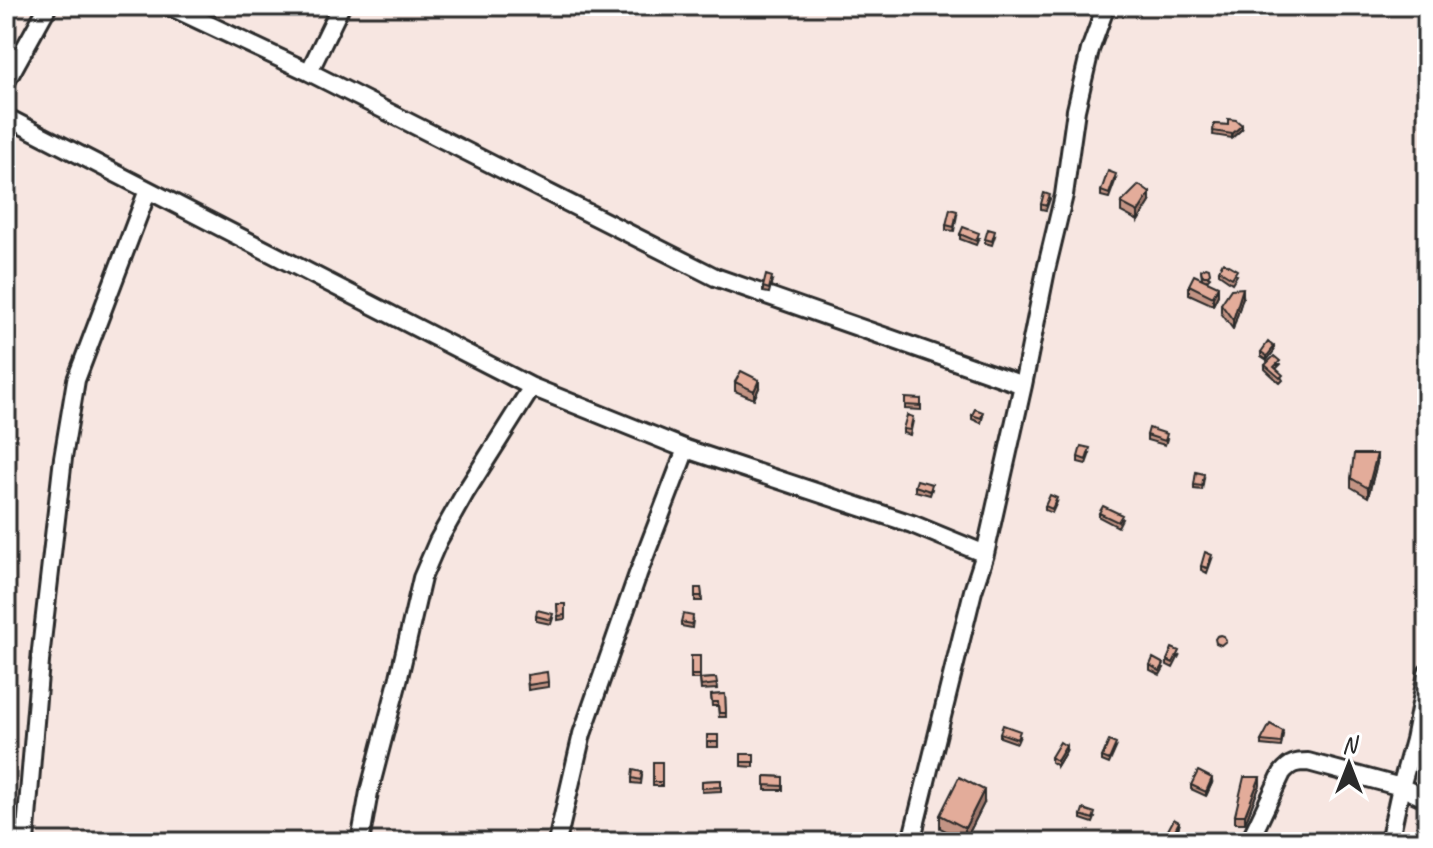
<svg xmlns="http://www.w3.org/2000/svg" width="1433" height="848" viewBox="0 0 1433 848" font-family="Caveat,sans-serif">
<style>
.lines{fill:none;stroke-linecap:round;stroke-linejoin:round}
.minor-casing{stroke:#2b2b2b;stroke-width:22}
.minor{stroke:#fff;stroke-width:16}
.wall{fill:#c39484;stroke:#2b2b2b;stroke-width:2}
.shaded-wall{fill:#9f786c;stroke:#2b2b2b;stroke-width:2}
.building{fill:#e3ac9a;stroke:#2b2b2b;stroke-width:2}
</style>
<rect width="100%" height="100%" fill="#f7e6e1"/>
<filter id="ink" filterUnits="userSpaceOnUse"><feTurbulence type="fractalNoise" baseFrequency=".0125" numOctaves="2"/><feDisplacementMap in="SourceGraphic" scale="16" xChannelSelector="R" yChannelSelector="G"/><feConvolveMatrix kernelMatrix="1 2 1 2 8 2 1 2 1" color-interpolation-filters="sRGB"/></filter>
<g filter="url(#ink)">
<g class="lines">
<defs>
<path id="minor" d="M 169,6 L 309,72 L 715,277 L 1023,385
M 309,72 L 341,6
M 6,82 L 48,6
M 6,117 L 532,387 L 686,449 L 912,524 L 985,554
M 1427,673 L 1414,740 L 1401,787 L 1427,799
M 25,842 L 41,650 L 63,458 L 76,380 L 148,190
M 360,842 L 369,792 L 399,677 L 422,578 L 438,541 L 465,493 L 532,387
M 557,842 L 582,734 L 638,574 L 686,449
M 911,842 L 973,591 L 985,554 L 1023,385 L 1046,270 L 1064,195 L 1076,110 L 1090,50 L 1106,6
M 1249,842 L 1282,773 C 1290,763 1296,762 1308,762 L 1401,787 L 1389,842"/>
</defs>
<use href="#minor" class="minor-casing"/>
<use href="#minor" class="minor"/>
</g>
<path class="wall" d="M 1214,124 L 1228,125 L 1242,129 L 1232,138 L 1213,135 Z
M 1116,179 L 1109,198 L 1101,196 L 1101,191 Z
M 1050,199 L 1046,210 L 1041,209 L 1041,204 Z
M 1150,202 L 1138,221 L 1121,212 L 1121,203 Z
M 957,215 L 954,231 L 946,230 L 946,225 Z
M 960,234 L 979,238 L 976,245 L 960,239 Z
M 995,236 L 992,245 L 985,243 L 985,239 Z
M 1201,270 L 1210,277 L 1207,280 L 1218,295 L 1213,305 L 1189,294 L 1189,285 L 1202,278 Z
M 1219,270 L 1237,275 L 1232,283 L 1219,274 Z
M 772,281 L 769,293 L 763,292 L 763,287 Z
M 1243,297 L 1233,329 L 1221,313 L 1221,304 Z
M 1274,351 L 1267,360 L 1261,356 L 1261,352 Z
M 1265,365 L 1280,365 L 1276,369 L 1283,380 L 1280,383 L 1265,369 Z
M 735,382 L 759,388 L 754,399 L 735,391 Z
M 921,399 L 921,410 L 905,409 L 905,405 Z
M 972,415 L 983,416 L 981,423 L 972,419 Z
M 913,421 L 910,435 L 903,433 L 903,429 Z
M 1147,435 L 1167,439 L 1165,445 L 1147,440 Z
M 1090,453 L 1086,464 L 1078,462 L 1078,457 Z
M 1377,463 L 1368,497 L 1351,487 L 1351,478 Z
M 1204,478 L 1202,490 L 1194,489 L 1194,485 Z
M 915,486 L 932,489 L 930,495 L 915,491 Z
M 1057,502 L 1052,513 L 1045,510 L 1045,506 Z
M 1099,513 L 1122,519 L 1118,527 L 1099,517 Z
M 1212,559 L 1207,573 L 1201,570 L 1201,566 Z
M 695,588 L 701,588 L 702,601 L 695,601 Z
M 557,604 L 565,604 L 565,619 L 558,620 Z
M 536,616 L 553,618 L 551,624 L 536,621 Z
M 693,620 L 692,628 L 681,626 L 681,622 Z
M 691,656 L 700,656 L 700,679 L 691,679 Z
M 1179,656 L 1173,668 L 1167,665 L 1167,660 Z
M 1150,665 L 1164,668 L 1160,675 L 1150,670 Z
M 527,675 L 548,682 L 548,687 L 528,690 Z
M 716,678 L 717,689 L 701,690 L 700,679 Z
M 725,694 L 726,717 L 719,717 L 718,706 L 712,706 L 711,695 Z
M 1000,733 L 1020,736 L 1017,743 L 1000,737 Z
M 707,735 L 718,735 L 718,747 L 707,747 Z
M 1283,735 L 1281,747 L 1261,745 L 1261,741 Z
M 1116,748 L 1109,764 L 1102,761 L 1102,757 Z
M 1066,751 L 1057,766 L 1051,762 L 1051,757 Z
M 741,754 L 754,754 L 754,767 L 741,766 Z
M 653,762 L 662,762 L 662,786 L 653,786 Z
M 642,776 L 641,784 L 632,783 L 632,778 Z
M 765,776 L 783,777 L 783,790 L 765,790 Z
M 721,780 L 721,791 L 702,792 L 702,781 Z
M 1212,783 L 1206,796 L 1191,789 L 1191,785 Z
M 1260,785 L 1245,823 L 1235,823 L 1235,815 Z
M 984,803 L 965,841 L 940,828 L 940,815 Z
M 1081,815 L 1095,818 L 1093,823 L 1081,819 Z
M 1179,826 L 1173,839 L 1167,836 L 1167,832 Z"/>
<path class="shaded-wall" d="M 1242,125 L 1242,129 L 1232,138 L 1232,134 Z
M 1150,193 L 1150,202 L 1138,221 L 1138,212 Z
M 1218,286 L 1218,295 L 1213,305 L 1213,297 Z
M 1243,288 L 1243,297 L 1233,329 L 1233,320 Z
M 1274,347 L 1274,351 L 1267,360 L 1267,356 Z
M 759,380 L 759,388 L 754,399 L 754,391 Z
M 1377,454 L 1377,463 L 1368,497 L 1368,488 Z
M 1066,746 L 1066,751 L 1057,766 L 1057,761 Z
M 1260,777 L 1260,785 L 1245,823 L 1245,815 Z
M 1212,778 L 1212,783 L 1206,796 L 1206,792 Z
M 984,790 L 984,803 L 965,841 L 965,828 Z
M 1179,822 L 1179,826 L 1173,839 L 1173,834 Z"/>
<path class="building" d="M 1228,119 L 1236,120 L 1242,125 L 1232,134 L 1213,131 L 1214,124 L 1228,125 Z
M 1108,171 L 1116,174 L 1109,194 L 1101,191 Z
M 1139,185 L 1150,193 L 1138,212 L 1121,203 Z
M 1044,193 L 1050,195 L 1046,206 L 1041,204 Z
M 950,209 L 957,211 L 954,227 L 946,225 Z
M 963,227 L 979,233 L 976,241 L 960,234 Z
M 988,229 L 995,231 L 992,241 L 985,239 Z
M 1223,262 L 1237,270 L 1232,278 L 1219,270 Z
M 1206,267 L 1209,268 L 1210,273 L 1207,276 L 1204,276 L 1202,274 L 1201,270 Z
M 766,275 L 772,277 L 769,289 L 763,287 Z
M 1194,275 L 1218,286 L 1213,297 L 1189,285 Z
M 1243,288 L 1233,320 L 1221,304 L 1231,289 Z
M 1268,342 L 1274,347 L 1267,356 L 1261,352 Z
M 1274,356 L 1280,361 L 1274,367 L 1283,375 L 1280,378 L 1265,365 Z
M 741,371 L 759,380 L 754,391 L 735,382 Z
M 905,398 L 921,399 L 921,406 L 905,405 Z
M 975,409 L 983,412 L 981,418 L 972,415 Z
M 907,415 L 913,417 L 910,430 L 903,429 Z
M 1149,428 L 1167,434 L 1165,441 L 1147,435 Z
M 1081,446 L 1090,448 L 1086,460 L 1078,457 Z
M 1354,454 L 1377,454 L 1368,488 L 1351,478 Z
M 1196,472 L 1204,474 L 1202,486 L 1194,485 Z
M 917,480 L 932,484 L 930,491 L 915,486 Z
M 1050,495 L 1057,498 L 1052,509 L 1045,506 Z
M 1103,506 L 1122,515 L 1118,522 L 1099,513 Z
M 1205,552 L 1212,555 L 1207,568 L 1201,566 Z
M 695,588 L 701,588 L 702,596 L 695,596 Z
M 557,604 L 565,604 L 565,615 L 558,616 Z
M 537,610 L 553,614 L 551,620 L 536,616 Z
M 683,614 L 693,616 L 692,624 L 681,622 Z
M 1221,635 L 1224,636 L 1226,641 L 1221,645 L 1216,643 L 1215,639 L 1217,636 Z
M 1172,648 L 1179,651 L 1173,663 L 1167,660 Z
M 691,656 L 700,656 L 700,675 L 691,675 Z
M 1153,658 L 1164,664 L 1160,671 L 1150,665 Z
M 547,672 L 548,682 L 528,685 L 527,675 Z
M 716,678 L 717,684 L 701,686 L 700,679 Z
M 725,694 L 726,713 L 719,713 L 718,702 L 712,702 L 711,695 Z
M 1270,724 L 1283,731 L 1281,743 L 1261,741 Z
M 1003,725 L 1020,731 L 1017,739 L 1000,733 Z
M 707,735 L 718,735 L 718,742 L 707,742 Z
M 1109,741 L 1116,744 L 1109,760 L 1102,757 Z
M 1060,742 L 1066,746 L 1057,761 L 1051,757 Z
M 741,754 L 754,754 L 754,762 L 741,762 Z
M 653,762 L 662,762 L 662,782 L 653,782 Z
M 633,770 L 642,772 L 641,780 L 632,778 Z
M 1198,771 L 1212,778 L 1206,792 L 1191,785 Z
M 765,776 L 783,777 L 783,786 L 765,785 Z
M 959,777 L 984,790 L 965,828 L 940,815 Z
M 1244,777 L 1260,777 L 1245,815 L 1235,815 Z
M 721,780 L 721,787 L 702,788 L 702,781 Z
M 1083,809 L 1095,813 L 1093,819 L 1081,815 Z
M 1174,819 L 1179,822 L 1173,834 L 1167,832 Z"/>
</g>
<rect width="1433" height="848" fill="none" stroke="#fff" stroke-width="32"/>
<rect x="16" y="16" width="1401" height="816" fill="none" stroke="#2b2b2b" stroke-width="3" filter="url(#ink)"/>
<g transform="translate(1349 764)" stroke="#ffffff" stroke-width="6" paint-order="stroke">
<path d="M0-6L14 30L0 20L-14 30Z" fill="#2b2b2b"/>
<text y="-12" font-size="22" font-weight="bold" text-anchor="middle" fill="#2b2b2b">N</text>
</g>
</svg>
